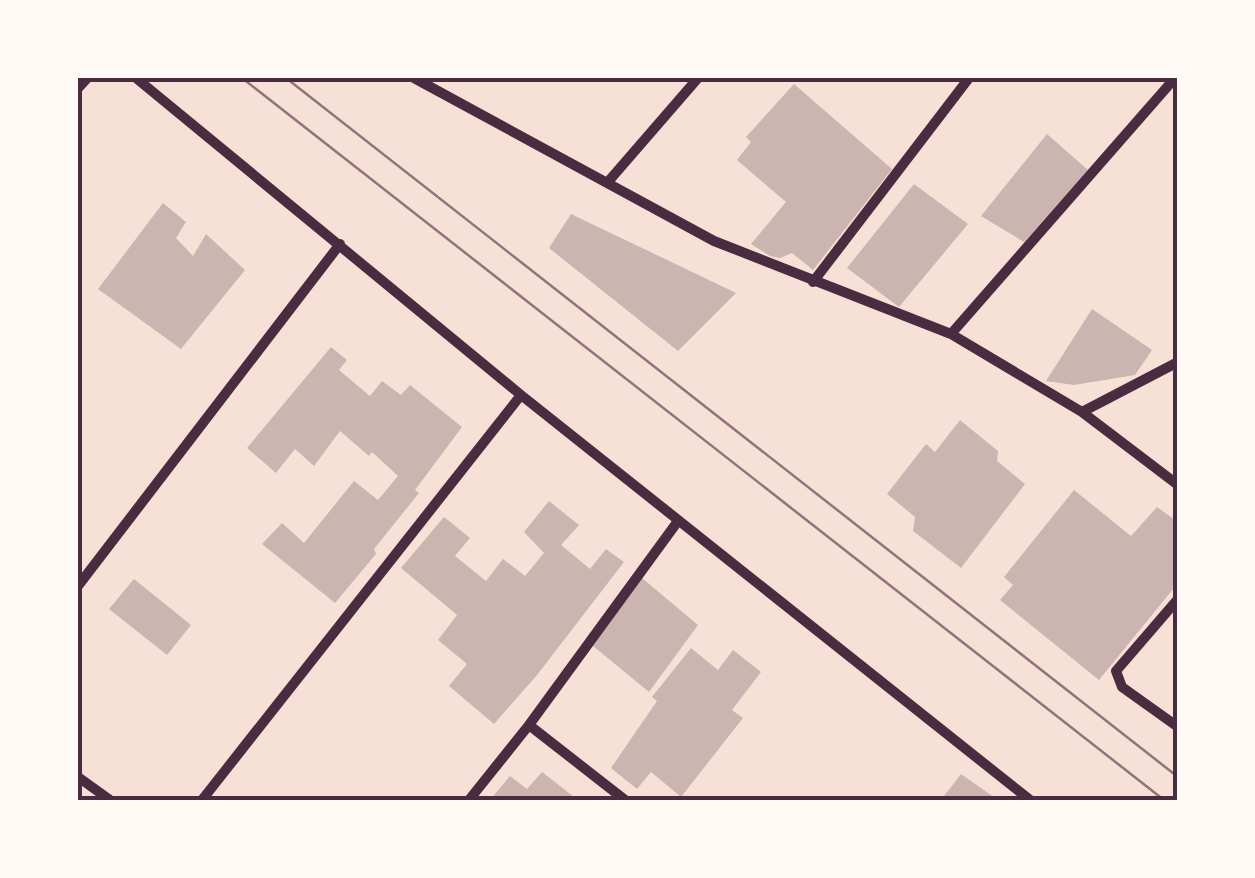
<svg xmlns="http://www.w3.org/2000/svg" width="1255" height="878" viewBox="0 0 1255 878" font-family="Commissioner,sans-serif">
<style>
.building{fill:#ccb4b1}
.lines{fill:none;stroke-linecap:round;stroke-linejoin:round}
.pedestrian{stroke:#4a2c40;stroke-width:9}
.minor{stroke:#4a2c40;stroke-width:10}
.tram{stroke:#8f747c;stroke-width:2.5}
.neatline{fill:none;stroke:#4a2c40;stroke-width:4}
</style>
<rect width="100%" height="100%" fill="#f7e1d7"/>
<path class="building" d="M 794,84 L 892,169 L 813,270 L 792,253 L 780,258 L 770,256 L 751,244 L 786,202 L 737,160 L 751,142 L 746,137 Z
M 1047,134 L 1088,170 L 1024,242 L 981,216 Z
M 914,184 L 968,224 L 899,307 L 847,268 Z
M 163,203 L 186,222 L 176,238 L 193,256 L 206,234 L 245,270 L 181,349 L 98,289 Z
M 571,214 L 736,293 L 678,351 L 549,248 Z
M 1092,309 L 1152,350 L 1135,375 L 1074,385 L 1046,381 Z
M 331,347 L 347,360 L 339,370 L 370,396 L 382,381 L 401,395 L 410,385 L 462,427 L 415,490 L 419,493 L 374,549 L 376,554 L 335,603 L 262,544 L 282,523 L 304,543 L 354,481 L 378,500 L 398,476 L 372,452 L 369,456 L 340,431 L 314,466 L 295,449 L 276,473 L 247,448 Z
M 960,420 L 998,451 L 997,461 L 1025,484 L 961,568 L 913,531 L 915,517 L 887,494 L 926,444 L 935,452 Z
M 1074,490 L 1131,536 L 1157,507 L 1178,522 L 1178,583 L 1099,680 L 1000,600 L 1013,585 L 1004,577 Z
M 549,501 L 579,525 L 561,545 L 590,569 L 606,549 L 624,562 L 537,675 L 494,724 L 449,686 L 467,664 L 438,640 L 457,615 L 401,568 L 444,517 L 470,538 L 455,556 L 486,581 L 503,559 L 525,576 L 544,553 L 524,532 Z
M 642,578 L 698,625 L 649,692 L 593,646 Z
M 134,579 L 191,625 L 167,655 L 109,609 Z
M 691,648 L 718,670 L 733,650 L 761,672 L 732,710 L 743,718 L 681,797 L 651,772 L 637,789 L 611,768 L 657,701 L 652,697 Z
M 542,772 L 578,800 L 490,800 L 510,776 L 527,789 Z
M 961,774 L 998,800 L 941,800 Z"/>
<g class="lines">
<path class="pedestrian" d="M 78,89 L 88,78"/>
<path class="minor" d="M 136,78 L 521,395 L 1030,800
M 414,78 L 714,241 L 951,334 L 1082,412 L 1178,362
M 607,183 L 698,78
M 813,282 L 969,78
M 951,334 L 1175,78
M 1082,412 L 1178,485
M 78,586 L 340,244
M 1178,599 L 1116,671 L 1122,687 L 1178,727
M 529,725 L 625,800
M 78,777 L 110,800
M 202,800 L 521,395
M 469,800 L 529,725 L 678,521"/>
<path class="tram" d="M 242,78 L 1164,800
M 286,78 L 1178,777"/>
</g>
<rect width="1255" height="878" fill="none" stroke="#fffaf5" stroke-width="160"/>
<rect x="80" y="80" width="1095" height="718" class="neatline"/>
</svg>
